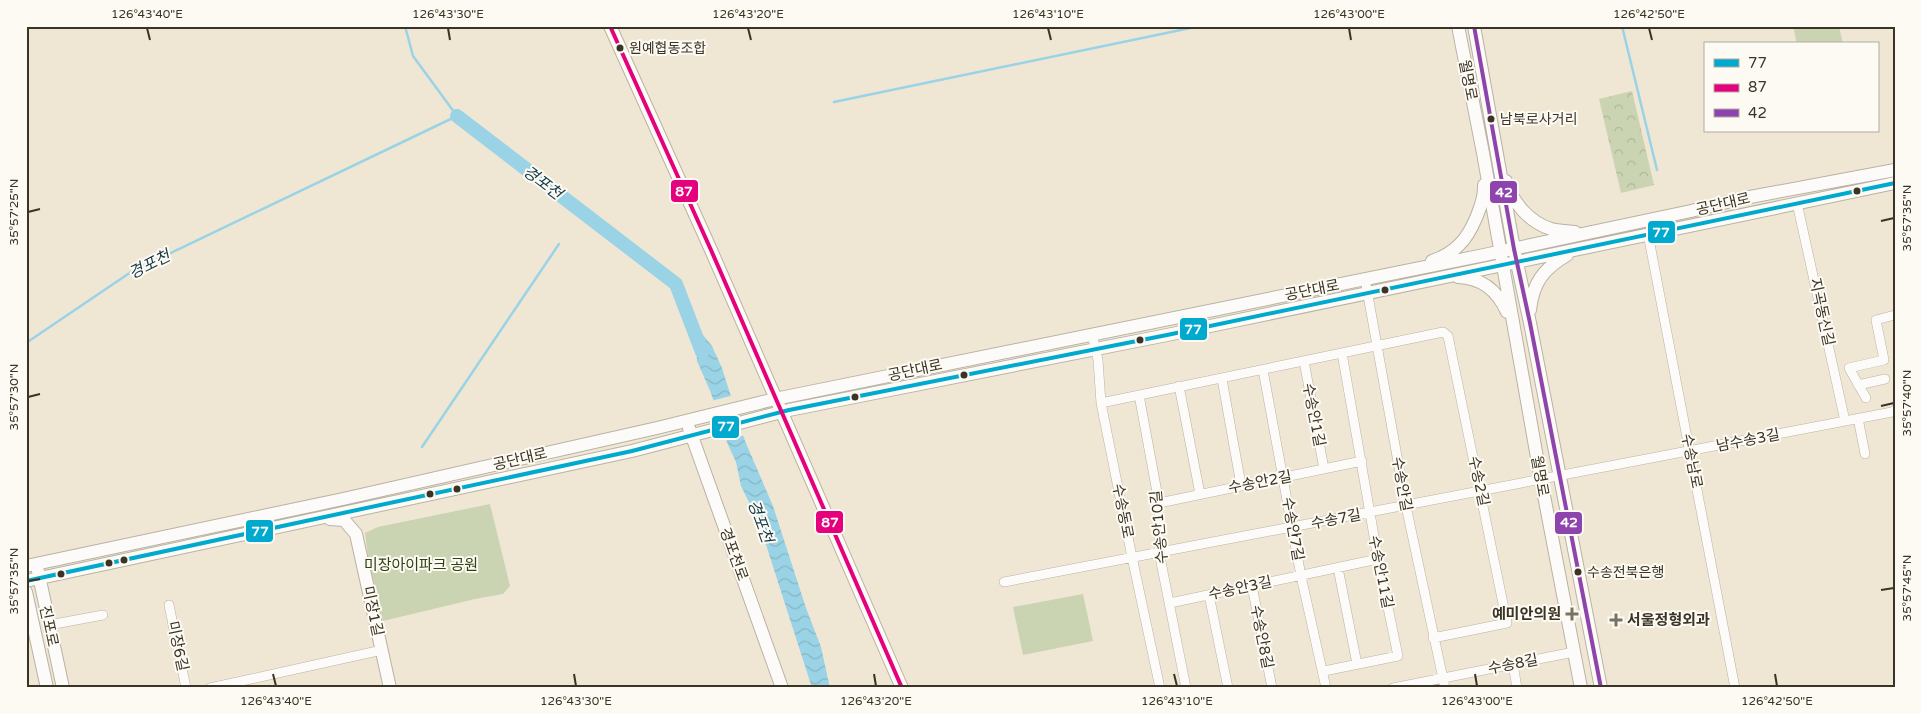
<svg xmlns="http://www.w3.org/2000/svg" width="1921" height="714" viewBox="0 0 1921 714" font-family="'Varela Round','Noto Sans KR',sans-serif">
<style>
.green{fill:#cbd4b2}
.forest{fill:url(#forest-crowns)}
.water{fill:url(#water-waves)}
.pier{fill:#efe7d4}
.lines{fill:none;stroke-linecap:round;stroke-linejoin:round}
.stream{stroke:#9ad3e6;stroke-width:2.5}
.river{stroke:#9ad3e6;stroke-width:14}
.street-casing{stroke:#b9b2a4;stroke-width:10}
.secondary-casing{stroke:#b9b2a4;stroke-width:14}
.street{stroke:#fdfbf9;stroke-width:9}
.secondary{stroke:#fdfbf9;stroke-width:12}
.bus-1-casing{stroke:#fdfaf3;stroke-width:8}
.bus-2-casing{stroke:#fdfaf3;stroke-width:8}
.bus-3-casing{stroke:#fdfaf3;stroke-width:8}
.bus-1{stroke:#00a9ce;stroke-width:4}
.bus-2{stroke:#e5007d;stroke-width:4}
.bus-3{stroke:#8e44ad;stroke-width:4}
.ticks{fill:none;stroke:#3a3426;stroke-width:2}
.bus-dot{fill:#3a3426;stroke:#fdfaf3;stroke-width:2}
.poi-dot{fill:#797363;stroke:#fdfaf3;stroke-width:2}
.labels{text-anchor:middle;stroke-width:4;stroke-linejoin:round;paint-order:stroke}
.bus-label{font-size:14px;fill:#3a3426;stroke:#fdfaf3;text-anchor:start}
.street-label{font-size:15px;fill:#3a3426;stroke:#fdfaf3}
.park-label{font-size:15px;fill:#2d4212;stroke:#fdfaf3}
.poi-label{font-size:15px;font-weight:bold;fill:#3a3426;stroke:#fdfaf3;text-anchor:end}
.water-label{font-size:16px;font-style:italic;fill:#123948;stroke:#fdfaf3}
.line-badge{stroke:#fdfaf3;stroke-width:2}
.badge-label{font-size:14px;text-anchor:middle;font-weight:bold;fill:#fff}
.neatline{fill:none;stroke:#3a3426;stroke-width:2}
.ticks-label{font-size:12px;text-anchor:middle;fill:#3a3426}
</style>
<defs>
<pattern id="forest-crowns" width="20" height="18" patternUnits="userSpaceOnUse" patternTransform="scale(1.25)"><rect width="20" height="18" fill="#cbd4b2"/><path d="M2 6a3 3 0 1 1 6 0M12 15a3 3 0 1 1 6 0" fill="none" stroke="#afb799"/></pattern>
<pattern id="water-waves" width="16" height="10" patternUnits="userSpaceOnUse" patternTransform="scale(1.25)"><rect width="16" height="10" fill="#9ad3e6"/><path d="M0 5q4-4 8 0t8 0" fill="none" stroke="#85b6c5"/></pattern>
</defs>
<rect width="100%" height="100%" fill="#efe7d4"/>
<path class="green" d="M 1793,26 L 1839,26 L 1843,44 L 1797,44 Z
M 490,504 L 510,586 L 503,594 L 475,599 L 383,621 L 368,557 L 365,533 L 378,527 Z
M 1083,594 L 1093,641 L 1023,655 L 1013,607 Z"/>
<path class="forest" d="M 1632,91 L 1654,185 L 1621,193 L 1599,99 Z"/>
<path class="water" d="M 695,325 L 712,346 L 722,368 L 745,441 L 773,506 L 806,608 L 821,647 L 830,688 L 812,688 L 759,523 L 741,486 L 736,462 L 728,445 L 711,393 L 697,361 Z"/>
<path class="pier" d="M 734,395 L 746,435 L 724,441 L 711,401 Z"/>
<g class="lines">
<path class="stream" d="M 1622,26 L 1657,170
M 834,102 L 1200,26
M 26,343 L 131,272 L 457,116 L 413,56 L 405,26
M 422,447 L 559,244"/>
<path class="river" d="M 457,116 L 676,284 L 702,352"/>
<defs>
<path id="street" d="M 1797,203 L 1845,421
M 1648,234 L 1735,688
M 1365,279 L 1406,506 L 1445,688
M 1092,334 L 1098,360 L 1101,403 L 1132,557 L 1160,688
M 1304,361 L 1324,469
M 1263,370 L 1301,576 L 1326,688
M 1222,379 L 1241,485
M 1858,385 L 1885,379
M 1179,386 L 1200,494
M 1139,395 L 1159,503 L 1159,552 L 1186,688
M 1866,398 L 1849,368 L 1884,360 L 1876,320 L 1895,315
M 1101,403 L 1443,332 L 1448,336 L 1507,623 L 1433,638
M 1858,418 L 1865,454
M 1159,503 L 1362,461
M 1338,568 L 1357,664
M 1004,582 L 1892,412 L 1895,410
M 1252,586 L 1272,688
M 1209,595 L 1228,688
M 1170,603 L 1378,559
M 169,605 L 186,688
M 49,625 L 103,615
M 1513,664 L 1517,688
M 1324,671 L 1398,656 L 1378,559 L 1342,353
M 210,688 L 382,650
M 1393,688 L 1574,652"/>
<path id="secondary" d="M 610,26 L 711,250 L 902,688
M 1458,26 L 1483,153 L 1541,480 L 1581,688
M 1474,26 L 1514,249 L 1530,323 L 1601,688
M 1506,181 C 1513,203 1529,222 1551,229 C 1558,231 1568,231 1575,232
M 1432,261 C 1441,258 1452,252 1459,245 C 1471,234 1485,202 1484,185
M 1458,277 C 1482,278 1497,290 1507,312
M 1530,310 C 1533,283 1543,269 1567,255
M 689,428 L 782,688
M 330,519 L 344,520 L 356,534 L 390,688
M 26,566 L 343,499 L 657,428 L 775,399 L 1484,255 L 1691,211 L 1739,199 L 1895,170
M 38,571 L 63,688
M 26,581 L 632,451 L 789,410 L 1167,335 L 1895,183
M 26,592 L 47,688"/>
</defs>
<use href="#street" class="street-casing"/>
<use href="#secondary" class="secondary-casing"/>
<use href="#street" class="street"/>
<use href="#secondary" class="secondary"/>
<defs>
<path id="bus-1" d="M 26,581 L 632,451 L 789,410 L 1167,335 L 1895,183"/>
<path id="bus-2" d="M 610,26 L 711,250 L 902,688"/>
<path id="bus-3" d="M 1474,26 L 1514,249 L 1530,323 L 1601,688"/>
</defs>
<use href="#bus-1" class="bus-1-casing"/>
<use href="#bus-2" class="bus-2-casing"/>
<use href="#bus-3" class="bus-3-casing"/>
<use href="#bus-1" class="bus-1"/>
<use href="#bus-2" class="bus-2"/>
<use href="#bus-3" class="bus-3"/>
</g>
<path class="ticks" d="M 147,28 L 150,40M 448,28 L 450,40M 748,28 L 751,40M 1048,28 L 1051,40M 1349,28 L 1351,40M 1649,28 L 1652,40M 28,212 L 40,209M 1881,221 L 1894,218M 28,397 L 40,394M 1881,406 L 1894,403M 28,581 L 40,579M 1881,590 L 1894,588M 273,674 L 276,686M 574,674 L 576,686M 874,674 L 876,686M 1174,674 L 1177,686M 1475,674 L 1477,686M 1775,674 L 1777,686"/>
<g class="bus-dot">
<circle cx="620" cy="48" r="4.5"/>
<circle cx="1491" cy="119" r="4.5"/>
<circle cx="1857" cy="191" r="4.5"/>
<circle cx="1385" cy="290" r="4.5"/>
<circle cx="1140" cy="340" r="4.5"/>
<circle cx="964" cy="375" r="4.5"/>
<circle cx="855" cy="397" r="4.5"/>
<circle cx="457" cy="489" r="4.5"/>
<circle cx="430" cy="494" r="4.5"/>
<circle cx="124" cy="560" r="4.5"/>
<circle cx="109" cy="563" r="4.5"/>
<circle cx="1578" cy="572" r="4.5"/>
<circle cx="61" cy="574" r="4.5"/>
</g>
<g class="poi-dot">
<path d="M1569.5 606.5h5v5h5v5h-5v5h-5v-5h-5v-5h5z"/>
<path d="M1613.5 612.5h5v5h5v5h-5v5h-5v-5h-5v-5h5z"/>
</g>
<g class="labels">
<g class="bus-label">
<text x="629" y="53">원예협동조합</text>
<text x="1500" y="124">남북로사거리</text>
<text x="1587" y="577">수송전북은행</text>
</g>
<g class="street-label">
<text transform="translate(1468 80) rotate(79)" y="5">월명로</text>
<text transform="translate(1723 204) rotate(-13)" y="5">공단대로</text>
<text transform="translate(1312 290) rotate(-11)" y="5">공단대로</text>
<text transform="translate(1822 312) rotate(78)" y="5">지곡동신길</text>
<text transform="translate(915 370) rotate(-12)" y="5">공단대로</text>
<text transform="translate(1314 415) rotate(79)" y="5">수송안1길</text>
<text transform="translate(1748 440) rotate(-11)" y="5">남수송3길</text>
<text transform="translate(520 459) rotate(-13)" y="5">공단대로</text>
<text transform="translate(1692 461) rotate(79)" y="5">수송남로</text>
<text transform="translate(1540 476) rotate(80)" y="5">월명로</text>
<text transform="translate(1479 481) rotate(78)" y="5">수송2길</text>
<text transform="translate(1260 482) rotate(-11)" y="5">수송안2길</text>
<text transform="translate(1402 484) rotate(80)" y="5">수송안길</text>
<text transform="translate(1123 511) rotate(79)" y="5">수송동로</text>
<text transform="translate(1336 519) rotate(-11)" y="5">수송7길</text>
<text transform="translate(1159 527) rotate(-95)" y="5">수송안10길</text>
<text transform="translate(1293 529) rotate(80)" y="5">수송안7길</text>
<text transform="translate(734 554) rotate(70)" y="5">경포천로</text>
<text transform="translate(1381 572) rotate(79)" y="5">수송안11길</text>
<text transform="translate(1240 588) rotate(-12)" y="5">수송안3길</text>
<text transform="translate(373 611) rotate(78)" y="5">미장1길</text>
<text transform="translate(49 626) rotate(78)" y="5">진포로</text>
<text transform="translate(1262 637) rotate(79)" y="5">수송안8길</text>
<text transform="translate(178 646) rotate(78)" y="5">미장6길</text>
<text transform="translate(1513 664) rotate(-11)" y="5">수송8길</text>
</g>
<g class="park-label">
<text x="421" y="570">미장아이파크 공원</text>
</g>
<g class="poi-label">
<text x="1561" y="619">예미안의원</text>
<text x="1627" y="625" text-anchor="start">서울정형외과</text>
</g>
<g class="water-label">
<text transform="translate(543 182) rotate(37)" y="6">경포천</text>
<text transform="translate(149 264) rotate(-27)" y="6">경포천</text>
<text transform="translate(761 521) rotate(70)" y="6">경포천</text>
</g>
</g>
<g class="line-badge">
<rect x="670" y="179" width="29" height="24" rx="5" fill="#e5007d"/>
<rect x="1489" y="180" width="29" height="24" rx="5" fill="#8e44ad"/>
<rect x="1647" y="220" width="29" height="24" rx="5" fill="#00a9ce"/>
<rect x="1179" y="317" width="29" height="24" rx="5" fill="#00a9ce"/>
<rect x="711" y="415" width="29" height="24" rx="5" fill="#00a9ce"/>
<rect x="815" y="510" width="29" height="24" rx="5" fill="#e5007d"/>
<rect x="1554" y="511" width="29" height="24" rx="5" fill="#8e44ad"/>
<rect x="245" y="519" width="29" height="24" rx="5" fill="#00a9ce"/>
</g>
<g class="badge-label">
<text x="684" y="196">87</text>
<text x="1504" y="197">42</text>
<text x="1661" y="237">77</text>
<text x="1193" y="334">77</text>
<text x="726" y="431">77</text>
<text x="830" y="527">87</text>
<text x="1569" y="527">42</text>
<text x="260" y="536">77</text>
</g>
<rect width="1921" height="714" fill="none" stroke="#fdfaf3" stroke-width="55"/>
<rect x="1704" y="42" width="175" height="90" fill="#fdfaf3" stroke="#afaba1"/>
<rect x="1714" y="59" width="25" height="8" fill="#00a9ce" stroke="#afaba1"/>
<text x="1748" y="68" font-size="15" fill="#3a3426">77</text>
<rect x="1714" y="84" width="25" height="8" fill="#e5007d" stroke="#afaba1"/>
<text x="1748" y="92" font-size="15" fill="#3a3426">87</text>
<rect x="1714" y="109" width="25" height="8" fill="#8e44ad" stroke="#afaba1"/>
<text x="1748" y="118" font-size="15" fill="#3a3426">42</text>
<rect x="28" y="28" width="1866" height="658" class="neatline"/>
<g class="ticks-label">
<text x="147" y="18">126°43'40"E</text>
<text x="448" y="18">126°43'30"E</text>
<text x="748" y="18">126°43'20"E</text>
<text x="1048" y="18">126°43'10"E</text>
<text x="1349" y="18">126°43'00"E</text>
<text x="1649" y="18">126°42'50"E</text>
<text transform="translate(14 212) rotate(-90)" y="4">35°57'25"N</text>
<text transform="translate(1907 218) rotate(-90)" y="4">35°57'35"N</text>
<text transform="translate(14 397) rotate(-90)" y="4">35°57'30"N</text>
<text transform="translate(1907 403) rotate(-90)" y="4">35°57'40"N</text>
<text transform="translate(14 581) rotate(-90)" y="4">35°57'35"N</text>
<text transform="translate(1907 588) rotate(-90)" y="4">35°57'45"N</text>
<text x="276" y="705">126°43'40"E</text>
<text x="576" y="705">126°43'30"E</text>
<text x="876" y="705">126°43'20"E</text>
<text x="1177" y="705">126°43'10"E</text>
<text x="1477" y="705">126°43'00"E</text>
<text x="1777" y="705">126°42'50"E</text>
</g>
</svg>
